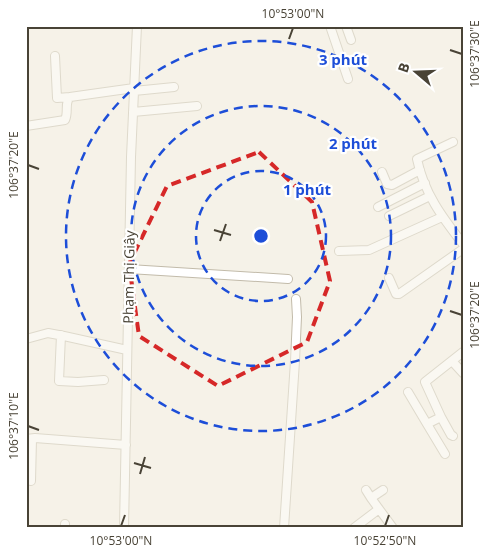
<svg xmlns="http://www.w3.org/2000/svg" width="489" height="554" viewBox="0 0 489 554" font-family="'Open Sans',sans-serif">
<style>
.lines{fill:none;stroke-linecap:round;stroke-linejoin:round}
.minor-casing{stroke:#c2bbaa;stroke-width:10}
.minor{stroke:#fff;stroke-width:8}
.marked{fill:none;stroke:#d62828;stroke-width:4;stroke-dasharray:10 6;stroke-linejoin:round}
.ticks{fill:none;stroke:#494336;stroke-width:2}
.ring{fill:none;stroke:#1d4ed8;stroke-width:2.5;stroke-dasharray:9 6}
.labels{text-anchor:middle;stroke-width:4.5;stroke-linejoin:round;paint-order:stroke}
.street-label{font-size:14px;fill:#494336;stroke:#fff}
.centre{fill:#1d4ed8;stroke:#fff;stroke-width:2.5}
.ring-label{font-size:15px;text-anchor:middle;font-weight:bold;fill:#1d4ed8;stroke:#fff;stroke-width:4.5;stroke-linejoin:round;paint-order:stroke}
.neatline{fill:none;stroke:#494336;stroke-width:2}
.ticks-label{font-size:12px;text-anchor:middle;fill:#494336}
</style>
<rect width="100%" height="100%" fill="#f5f2e8"/>
<g class="lines">
<defs>
<path id="minor" d="M 330,26 L 348,79
M 346,26 L 351,40
M 55,56 L 57,98 L 70,97
M 134,91 L 174,87
M 133,112 L 197,106
M 26,126 L 65,120 C 69,112 64,103 70,97 L 134,88
M 453,142 L 417,159 C 424,193 442,217 463,244
M 382,172 L 387,184 L 392,185 L 420,170
M 378,207 L 425,183
M 389,216 L 430,196
M 339,251 L 369,250 L 442,217
M 129,269 L 288,279
M 389,278 L 396,294 L 399,294 L 463,249
M 61,335 L 59,381 L 78,382 L 104,380
M 26,339 L 48,333 L 64,336 L 127,350
M 452,361 L 463,373
M 408,392 L 427,424 L 441,417 L 425,382 L 463,352
M 441,417 L 451,435 L 453,436
M 427,424 L 445,454
M 26,439 L 35,438 L 126,445
M 31,481 L 32,439
M 366,490 L 371,498
M 379,509 L 371,498 L 383,490
M 65,524 L 65,528
M 124,528 L 131,157 L 137,26
M 284,528 L 295,361 L 297,317 L 296,299
M 354,528 L 379,509 L 393,528"/>
</defs>
<use href="#minor" class="minor-casing"/>
<use href="#minor" class="minor"/>
</g>
<path d="M0 0H489V554H0ZM 259,152 L 312,202 L 330,281 L 307,342 L 218,386 L 139,336 L 129,264 L 167,186 Z" fill="#f5f2e8" fill-opacity=".55" fill-rule="evenodd"/>
<path class="marked" d="M 259,152 L 312,202 L 330,281 L 307,342 L 218,386 L 139,336 L 129,264 L 167,186 Z"/>
<path class="ticks" d="M 289,39 L 293,28M 450,50 L 462,54M 28,165 L 39,169M 214,230 L 231,235M 220,241 L 226,224M 450,311 L 462,315M 28,426 L 39,430M 134,463 L 151,468M 140,474 L 145,457M 121,526 L 125,515M 385,526 L 389,515"/>
<g class="ring">
<circle cx="261" cy="236" r="65"/>
<circle cx="261" cy="236" r="130"/>
<circle cx="261" cy="236" r="195"/>
</g>
<g class="labels">
<g class="street-label">
<text transform="translate(129 277) rotate(-89)" y="5">Phạm Thị Giây</text>
</g>
</g>
<circle cx="261" cy="236" r="8" class="centre"/>
<g class="ring-label">
<text x="343" y="65">3 phút</text>
<text x="353" y="149">2 phút</text>
<text x="307" y="195">1 phút</text>
</g>
<rect width="489" height="554" fill="none" stroke="#ffffff" stroke-width="55"/>
<g transform="translate(416 72) rotate(289)" stroke="#ffffff" stroke-width="4" paint-order="stroke">
<path d="M0-4L9 19L0 12L-9 19Z" fill="#494336"/>
<text y="-8" font-size="14" font-weight="bold" text-anchor="middle" fill="#494336">B</text>
</g>
<rect x="28" y="28" width="434" height="498" class="neatline"/>
<g class="ticks-label">
<text x="293" y="18">10°53'00"N</text>
<text transform="translate(475 54) rotate(-90)" y="4">106°37'30"E</text>
<text transform="translate(14 165) rotate(-90)" y="4">106°37'20"E</text>
<text transform="translate(475 315) rotate(-90)" y="4">106°37'20"E</text>
<text transform="translate(14 426) rotate(-90)" y="4">106°37'10"E</text>
<text x="121" y="545">10°53'00"N</text>
<text x="385" y="545">10°52'50"N</text>
</g>
</svg>
